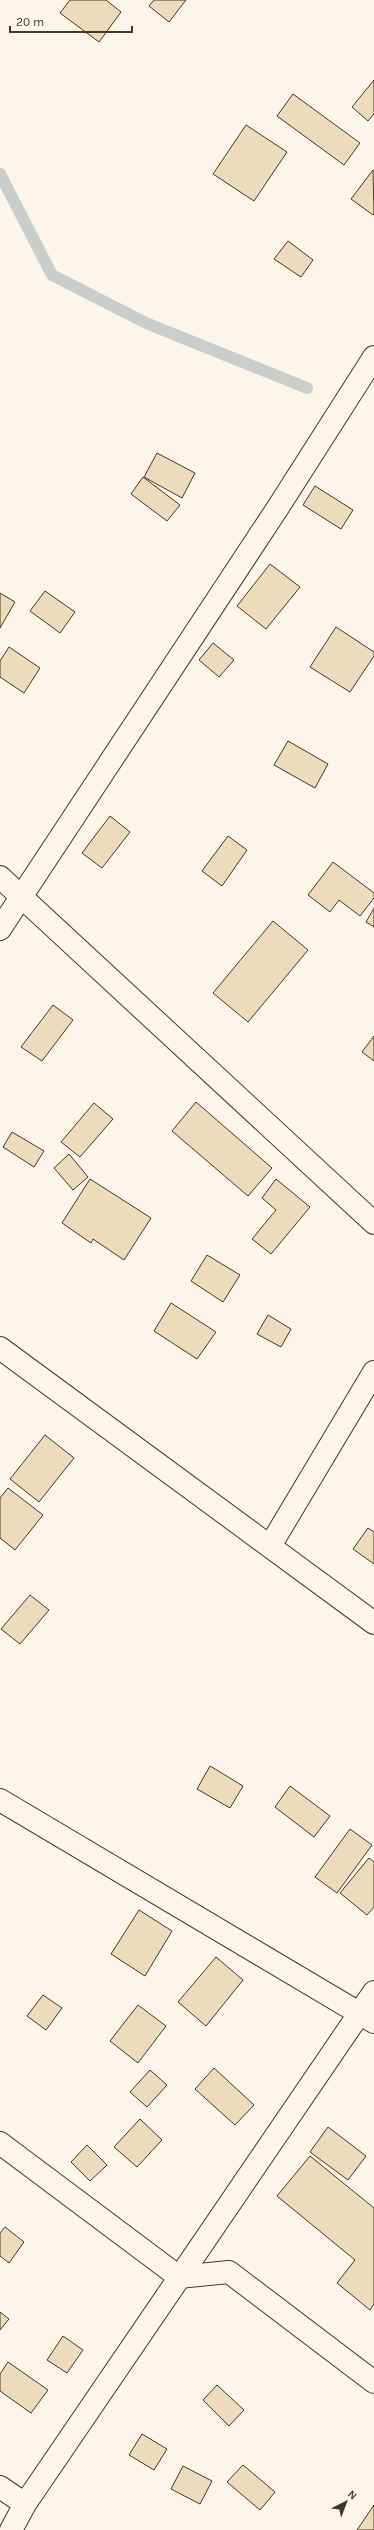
<svg xmlns="http://www.w3.org/2000/svg" width="374" height="2530" viewBox="0 0 374 2530" font-family="Karla,sans-serif">
<style>
.lines{fill:none;stroke-linecap:round;stroke-linejoin:round}
.stream{stroke:#c9cecd;stroke-width:12}
.building{fill:#ecdcbc;stroke:#4a3520}
.street-casing{stroke:#4a3520;stroke-width:24}
.street{stroke:#fbf6e9;stroke-width:22}
</style>
<rect width="100%" height="100%" fill="#fbf6e9"/>
<g class="lines">
<path class="stream" d="M 0,174 L 52,275 L 146,323 L 307,388"/>
</g>
<path class="building" d="M 70,0 L 106,0 L 121,12 L 99,42 L 60,13 Z
M 154,0 L 186,0 L 169,22 L 149,6 Z
M 374,80 L 374,114 L 368,121 L 352,107 Z
M 293,94 L 360,143 L 344,165 L 277,116 Z
M 246,125 L 287,152 L 254,201 L 213,174 Z
M 373,170 L 374,213 L 373,215 L 351,199 Z
M 288,241 L 313,260 L 301,277 L 274,259 Z
M 157,453 L 195,473 L 182,498 L 144,477 Z
M 143,477 L 180,505 L 167,521 L 131,494 Z
M 315,486 L 353,510 L 341,529 L 303,505 Z
M 270,564 L 300,587 L 266,629 L 237,606 Z
M 45,591 L 75,612 L 60,633 L 30,611 Z
M 0,593 L 15,602 L 0,628 Z
M 336,627 L 374,652 L 374,656 L 350,692 L 310,667 Z
M 213,643 L 234,660 L 219,677 L 199,660 Z
M 9,647 L 40,668 L 24,693 L 0,677 L 0,661 Z
M 288,741 L 328,764 L 315,788 L 274,765 Z
M 110,816 L 130,832 L 102,868 L 82,853 Z
M 228,836 L 247,850 L 222,886 L 202,871 Z
M 333,862 L 374,893 L 374,898 L 360,916 L 339,900 L 330,912 L 308,895 Z
M 374,908 L 374,927 L 366,922 Z
M 273,921 L 308,950 L 248,1022 L 213,993 Z
M 53,1005 L 73,1020 L 42,1061 L 21,1047 Z
M 374,1036 L 374,1061 L 362,1052 Z
M 196,1102 L 272,1168 L 248,1196 L 172,1131 Z
M 94,1103 L 113,1119 L 80,1157 L 61,1142 Z
M 12,1132 L 44,1151 L 34,1167 L 3,1147 Z
M 69,1154 L 88,1177 L 73,1190 L 54,1168 Z
M 90,1179 L 151,1218 L 124,1260 L 93,1239 L 91,1243 L 62,1223 Z
M 276,1179 L 310,1207 L 271,1254 L 252,1239 L 276,1210 L 262,1198 Z
M 207,1255 L 240,1275 L 223,1302 L 191,1281 Z
M 171,1303 L 216,1332 L 197,1359 L 154,1331 Z
M 268,1315 L 291,1329 L 281,1347 L 257,1334 Z
M 45,1435 L 74,1458 L 39,1502 L 10,1479 Z
M 8,1488 L 43,1515 L 15,1550 L 0,1538 L 0,1498 Z
M 368,1528 L 374,1532 L 374,1564 L 353,1549 Z
M 30,1595 L 49,1610 L 20,1644 L 1,1629 Z
M 210,1766 L 243,1786 L 230,1808 L 197,1789 Z
M 290,1786 L 330,1816 L 314,1837 L 275,1807 Z
M 350,1829 L 372,1845 L 337,1893 L 315,1877 Z
M 369,1858 L 374,1862 L 374,1907 L 367,1915 L 340,1893 Z
M 139,1910 L 172,1931 L 145,1976 L 111,1954 Z
M 216,1957 L 243,1980 L 206,2026 L 178,2002 Z
M 43,1995 L 62,2008 L 46,2030 L 27,2016 Z
M 138,2005 L 166,2026 L 138,2063 L 110,2041 Z
M 214,2068 L 254,2105 L 235,2125 L 195,2089 Z
M 150,2070 L 167,2085 L 147,2107 L 130,2092 Z
M 140,2119 L 162,2140 L 137,2167 L 114,2147 Z
M 328,2127 L 366,2156 L 348,2180 L 310,2152 Z
M 87,2145 L 107,2165 L 90,2181 L 71,2162 Z
M 310,2156 L 374,2208 L 374,2304 L 370,2310 L 337,2283 L 355,2260 L 277,2196 Z
M 5,2227 L 24,2242 L 9,2263 L 0,2256 L 0,2233 Z
M 0,2312 L 9,2319 L 0,2330 Z
M 63,2336 L 83,2350 L 67,2373 L 47,2360 Z
M 8,2362 L 48,2390 L 31,2413 L 0,2391 L 0,2374 Z
M 217,2385 L 244,2410 L 229,2426 L 203,2400 Z
M 142,2434 L 167,2449 L 154,2470 L 129,2455 Z
M 243,2465 L 275,2492 L 260,2510 L 227,2482 Z
M 183,2466 L 212,2481 L 200,2504 L 171,2489 Z
M 374,2505 L 374,2530 L 357,2530 Z"/>
<g class="lines">
<defs>
<path id="street" d="M 0,877 L 374,1223
M 0,929 L 277,509 L 374,357
M 0,1348 L 374,1623
M 270,1546 L 374,1372
M 0,1800 L 374,2022
M 0,2143 L 179,2277 L 229,2272 L 374,2382
M 0,2487 L 25,2504
M 11,2530 L 25,2504 L 374,1992"/>
</defs>
<use href="#street" class="street-casing"/>
<use href="#street" class="street"/>
</g>
<g transform="translate(346 2502) rotate(42)" stroke="#fbf6e9" stroke-width="3" paint-order="stroke">
<path d="M0-3L7 15L0 10L-7 15Z" fill="#4a3520"/>
<text y="-6" font-size="11" font-weight="bold" text-anchor="middle" fill="#4a3520">N</text>
</g>
<path d="M10 26v6h122v-6" fill="none" stroke="#4a3520" stroke-width="2"/>
<text x="16" y="26" font-size="12" fill="#4a3520" stroke="#fbf6e9" stroke-width="3" paint-order="stroke">20 m</text>
</svg>
